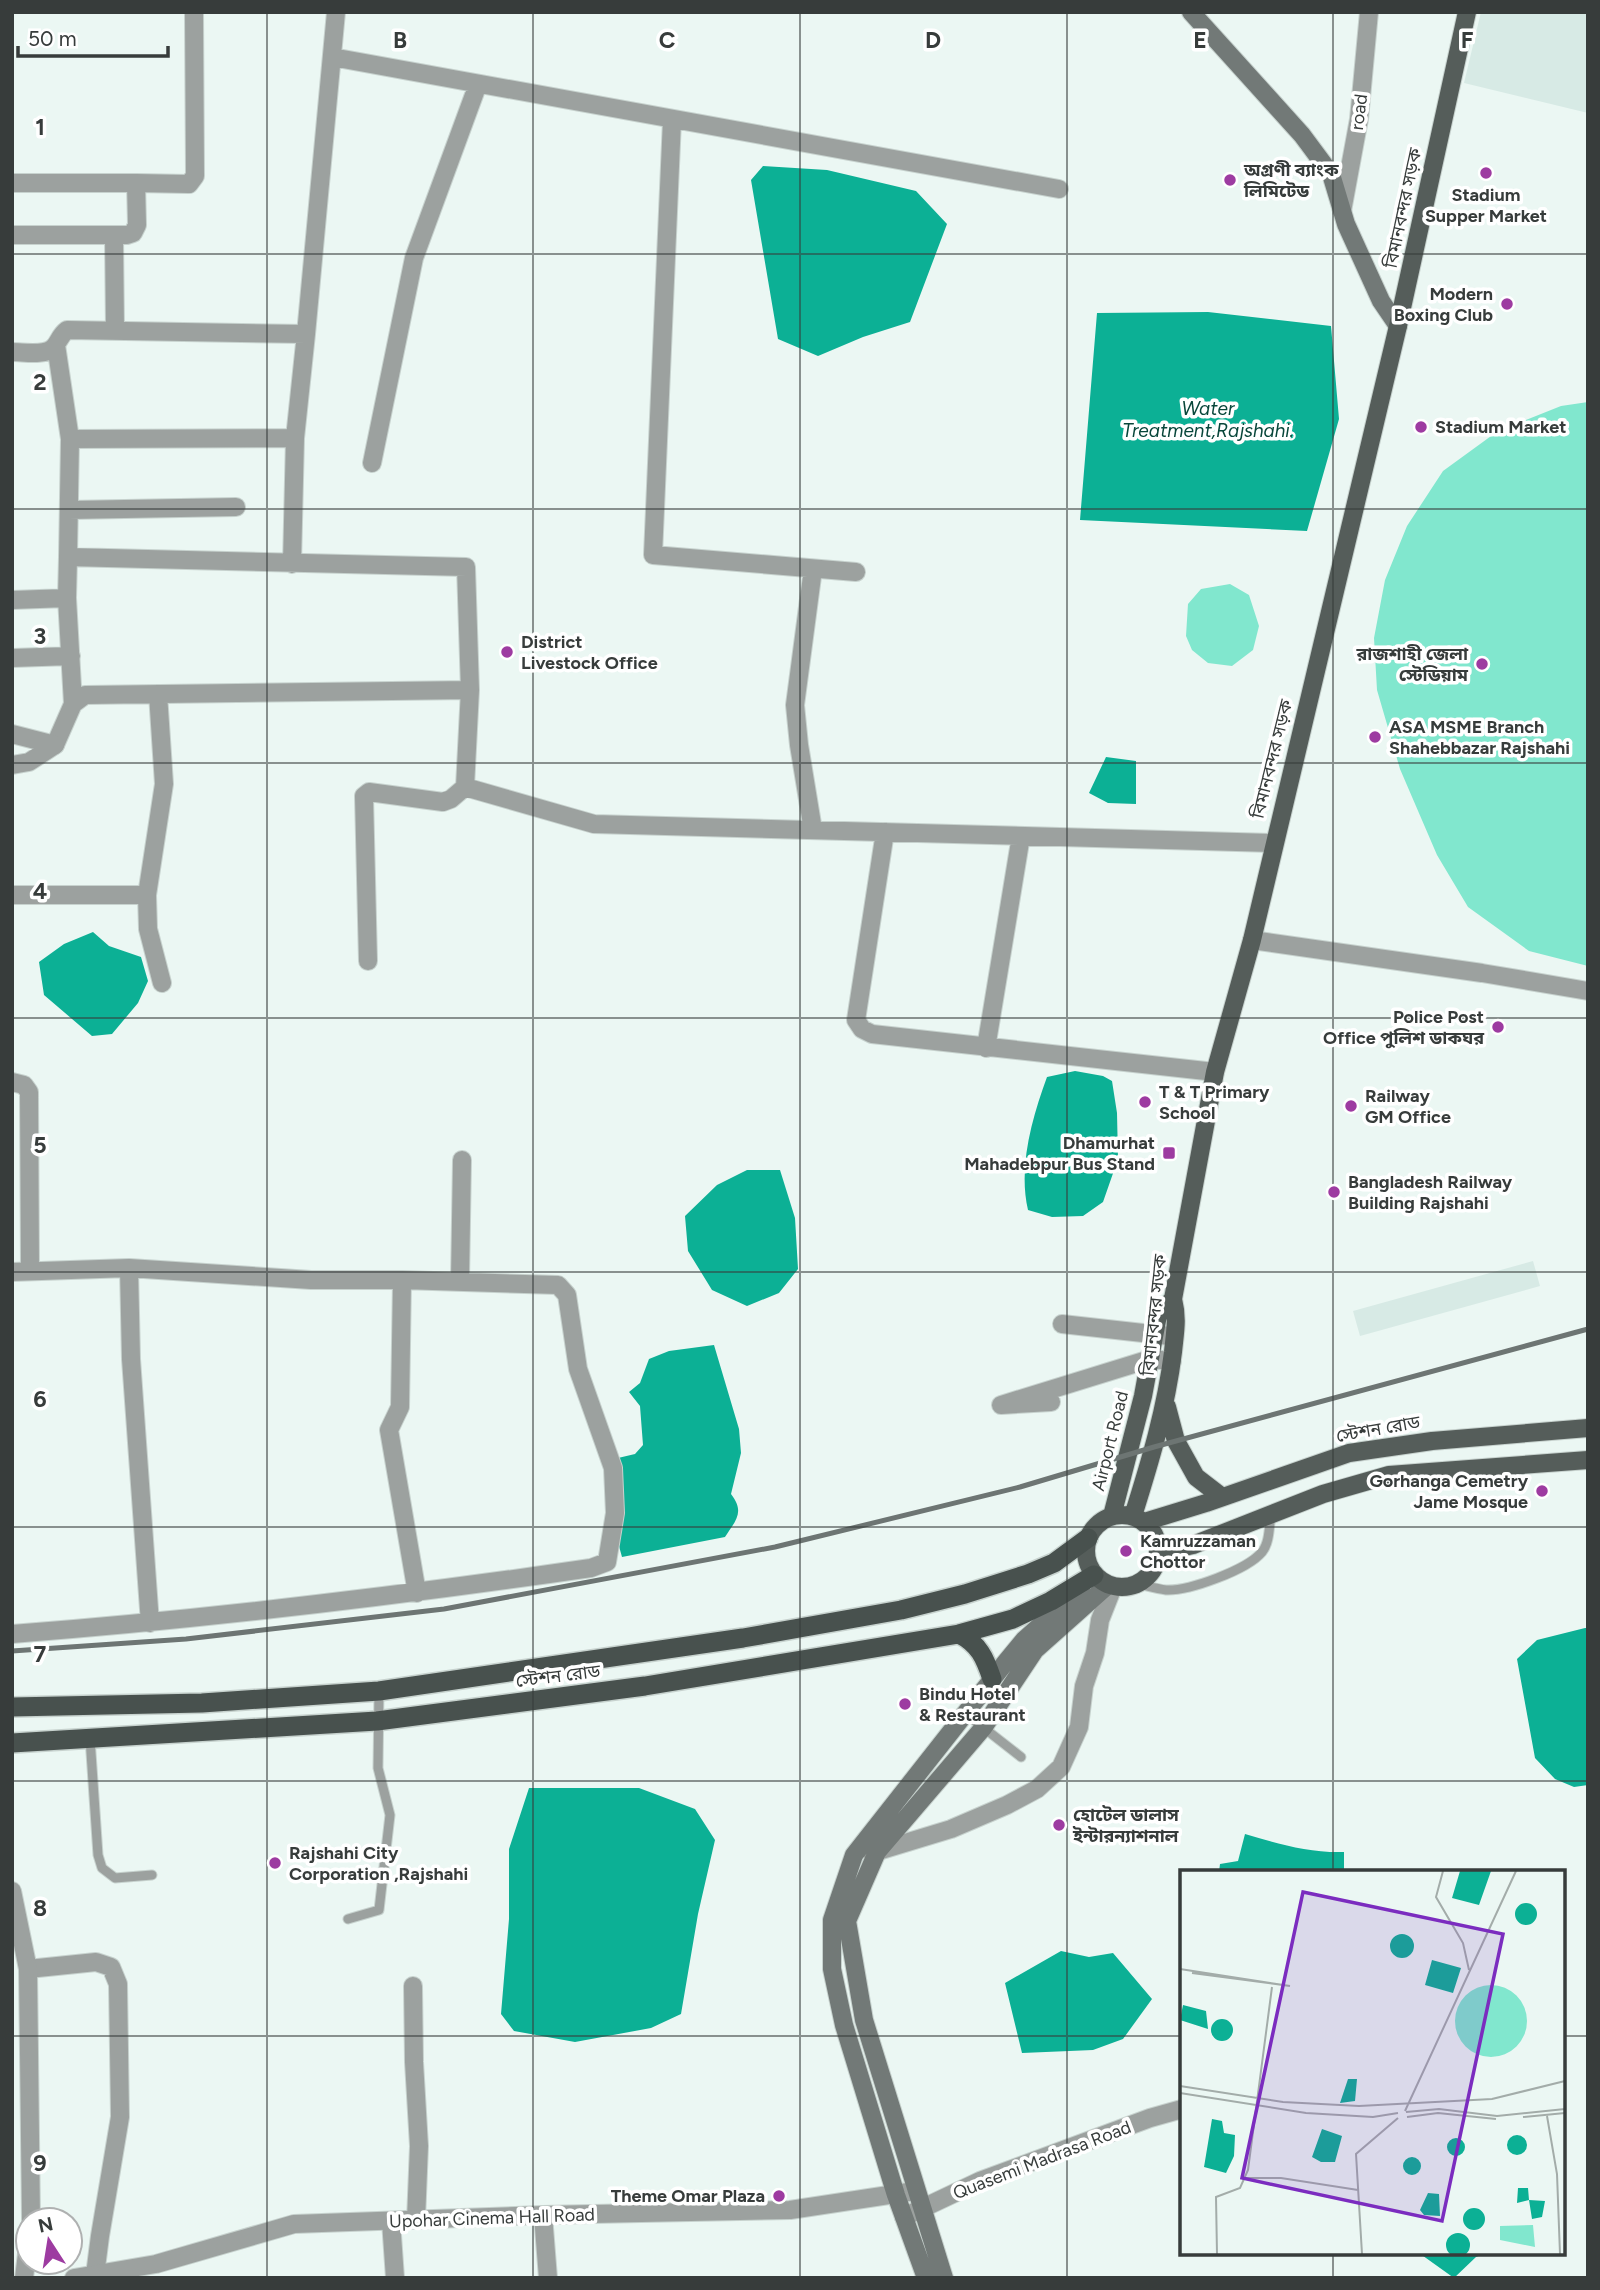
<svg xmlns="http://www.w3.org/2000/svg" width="1600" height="2290" viewBox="0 0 1600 2290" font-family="Figtree,'Noto Sans Bengali',sans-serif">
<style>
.built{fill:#d7eae5}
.green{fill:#81e7ce}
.water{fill:#0cb095}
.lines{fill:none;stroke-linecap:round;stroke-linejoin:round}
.service-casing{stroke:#c7d2ce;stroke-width:11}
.minor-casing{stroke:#c7d2ce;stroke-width:20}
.tertiary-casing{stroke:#c7d2ce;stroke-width:20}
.secondary-casing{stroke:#c7d2ce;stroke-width:20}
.primary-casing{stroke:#c7d2ce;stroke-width:20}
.trunk-casing{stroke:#c7d2ce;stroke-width:22}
.service{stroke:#9ca19f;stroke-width:9}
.minor{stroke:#9ca19f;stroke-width:18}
.tertiary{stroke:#9ca19f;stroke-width:18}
.secondary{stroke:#727977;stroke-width:18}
.primary{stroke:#555d5a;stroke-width:18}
.trunk{stroke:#48514e;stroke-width:19}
.rail{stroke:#6d7573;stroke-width:5}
.grid{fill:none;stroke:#373c3b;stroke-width:2;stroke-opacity:0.55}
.poi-dot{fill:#9d3ba1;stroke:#fff;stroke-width:2.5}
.labels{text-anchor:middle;stroke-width:7;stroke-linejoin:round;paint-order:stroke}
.street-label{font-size:18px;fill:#373c3b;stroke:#fff}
.poi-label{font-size:18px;font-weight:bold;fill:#373c3b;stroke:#fff;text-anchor:start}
.water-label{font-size:19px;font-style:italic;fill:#08463a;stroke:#fff}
.inset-road{fill:none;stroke:#a3aca9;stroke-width:2}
.view{fill:#7b2cbf;fill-opacity:0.15;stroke:#7b2cbf;stroke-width:3.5}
.inset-edge{fill:none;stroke:#373c3b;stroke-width:3.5}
.grid-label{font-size:23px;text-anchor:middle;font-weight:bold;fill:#373c3b;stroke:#fff;stroke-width:7;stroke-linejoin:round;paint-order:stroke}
</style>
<rect width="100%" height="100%" fill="#ebf7f3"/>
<path class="built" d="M 1481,12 L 1588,12 L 1588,113 L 1464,83 Z
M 1533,1261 L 1540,1286 L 1360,1336 L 1353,1311 Z"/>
<path class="green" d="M 1588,402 L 1588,966 L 1529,951 L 1468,907 L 1437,855 L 1400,769 L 1377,690 L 1374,638 L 1385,580 L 1407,526 L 1443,471 L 1498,431 L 1561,406 Z
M 1230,584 L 1249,595 L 1259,626 L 1253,650 L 1232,666 L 1208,663 L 1192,650 L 1186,636 L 1188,604 L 1201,589 Z"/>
<path class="water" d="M 763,166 L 827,170 L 916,191 L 947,224 L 910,322 L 863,337 L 818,356 L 778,339 L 751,180 Z
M 1208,312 L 1331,326 L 1339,419 L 1307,531 L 1080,520 L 1097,313 Z
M 1106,757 L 1136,761 L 1136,804 L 1108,803 L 1089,793 Z
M 93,932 L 109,946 L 141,957 L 148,981 L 138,1003 L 112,1034 L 92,1036 L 44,995 L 39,962 L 64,944 Z
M 1075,1071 L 1103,1076 L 1112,1081 L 1117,1113 L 1118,1159 L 1103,1202 L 1083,1216 L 1052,1217 L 1028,1210 C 1018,1167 1032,1118 1047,1077 Z
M 747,1170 L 780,1170 L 795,1218 L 798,1269 L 779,1293 L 747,1306 L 712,1290 L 688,1251 L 685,1216 L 717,1185 Z
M 714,1345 L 739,1429 L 741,1453 L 731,1494 C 745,1512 736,1520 725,1537 L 622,1557 L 617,1539 L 618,1458 L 635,1454 L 643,1445 L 640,1406 L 629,1392 L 640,1383 L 649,1359 L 669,1351 Z
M 1585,1628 L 1588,1628 L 1588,1785 L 1574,1787 L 1555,1779 L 1535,1758 L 1517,1659 L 1537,1640 Z
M 529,1788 L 639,1788 L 695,1809 L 715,1840 L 698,1914 L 681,2014 L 651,2028 L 575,2042 L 514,2031 L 501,2014 L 509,1919 L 509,1849 Z
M 1245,1834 C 1279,1844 1309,1853 1344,1852 L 1344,1872 L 1219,1872 L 1220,1864 L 1238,1861 Z
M 1061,1951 L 1089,1957 L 1113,1953 L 1152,1999 L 1123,2039 L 1093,2050 L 1022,2053 L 1005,1983 Z
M 1419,2253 L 1486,2253 L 1476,2257 L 1454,2278 Z"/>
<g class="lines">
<defs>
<path id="service" d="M 1138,1584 C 1147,1586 1157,1589 1166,1590 C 1189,1591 1247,1570 1262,1552 C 1270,1542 1269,1526 1271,1514
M 966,1714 L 1021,1757
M 90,1738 L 98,1855 L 102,1868 L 115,1878 L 152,1875
M 348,1919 L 379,1910 L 390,1815 L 378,1768 L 379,1691"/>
<path id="minor" d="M 332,57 L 1059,189
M 672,120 L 653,555 L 856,572
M 12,183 L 136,183
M 1342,211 L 1359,119 L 1369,12
M 12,235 L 127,235 L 133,233 L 137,225 L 136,183 L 189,184 L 195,176 L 194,12
M 114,235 L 115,331
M 56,345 L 70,439 L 68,557
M 12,352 C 24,352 44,356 53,348 C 59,343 59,336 67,330 L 306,334 L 336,12
M 70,439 L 295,438
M 372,463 L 414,258 L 478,84
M 69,510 L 236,507
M 292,564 L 295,438 L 306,334
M 67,598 L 73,704
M 12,600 L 67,598 L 68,557 L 466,567 L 470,690 L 465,787 L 594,824 L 1274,843
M 12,658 L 71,656
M 55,745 L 73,704 L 85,695 L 470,690
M 813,830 L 799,745 L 795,705 L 813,569
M 885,832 L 856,1020 L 862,1029 L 872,1034 L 1215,1072
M 12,895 L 147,895 L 164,784 L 158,694
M 147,895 L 148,929 L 162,983
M 1252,940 L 1482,973 L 1588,991
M 368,961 L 364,796 L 369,792 L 443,802 L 451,799 L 465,787
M 986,1048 L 1021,836
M 12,1082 L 24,1085 L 29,1092 L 30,1270
M 129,1268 L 131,1359 L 150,1623
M 12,1272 L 129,1268 L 311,1280 L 402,1280
M 460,1281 L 462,1160
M 1062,1324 L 1170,1336
M 1051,1402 L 1001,1405 L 1150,1359 L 1172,1361
M 12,1634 C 206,1619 398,1596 591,1568 L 607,1562 L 615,1513 L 613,1468 L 578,1369 L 567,1295 L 558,1285 L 402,1280 L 400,1407 L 389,1430 L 417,1593
M 872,1853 L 951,1829 L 1007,1805 L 1037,1789 L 1061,1767 L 1079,1727 L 1084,1686 L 1095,1653 L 1100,1620 L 1113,1587
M 28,1969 L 96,1962 L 111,1967 L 118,1984 L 120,2117 L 100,2236 L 95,2275
M 413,1986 L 414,2062 L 419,2146 L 416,2220
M 543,2215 L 548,2278
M 904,2217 L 980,2181 L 1150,2118 L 1182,2109
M 391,2221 L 395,2278"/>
<path id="tertiary" d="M 12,734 L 55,745
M 12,765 L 29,762 L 55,745
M 12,1891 L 28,1969 L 31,2220
M 24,2278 L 28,2245
M 74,2278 L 156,2264 L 294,2224 L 543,2215 L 790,2210 L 915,2191"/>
<path id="secondary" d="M 1191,12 L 1302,135 L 1331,174 L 1346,224 L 1381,301 L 1398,326
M 926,2278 L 896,2195 L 844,2025 L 832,1969 L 832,1920 L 854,1855 L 1005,1663 L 1024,1640 L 1081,1589
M 944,2278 L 864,2020 L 847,1921 L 877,1852 L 983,1728 L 1035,1650 L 1108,1585"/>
<path id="primary" d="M 1167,1407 L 1176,1441 L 1196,1477 L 1222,1497
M1086 1551a36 36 0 1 1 72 0a36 36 0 1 1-72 0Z
M 1112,1516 L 1143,1396 L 1158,1315 L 1173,1299
M 1133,1516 C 1150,1462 1166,1409 1173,1352 C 1175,1332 1178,1319 1173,1299 L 1215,1072 L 1252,940 L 1398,326 L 1467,12
M 1144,1522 L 1206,1503 L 1349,1453 L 1432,1441 L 1588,1428
M 1159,1553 L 1193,1545 L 1323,1494 L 1389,1475 L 1588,1460"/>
<path id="trunk" d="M 959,1634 C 979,1644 985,1658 992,1679
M 12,1707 L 202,1703 L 379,1691 L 743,1638 L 901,1610 L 965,1594 L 1028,1574 L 1054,1563 L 1088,1538
M 12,1743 L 377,1721 L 645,1686 L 959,1634 L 1013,1619 L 1051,1601 L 1094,1575"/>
</defs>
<use href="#service" class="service-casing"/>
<use href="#minor" class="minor-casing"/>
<use href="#tertiary" class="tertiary-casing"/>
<use href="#secondary" class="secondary-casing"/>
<use href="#primary" class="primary-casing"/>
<use href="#trunk" class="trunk-casing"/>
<use href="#service" class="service"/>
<use href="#minor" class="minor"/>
<use href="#tertiary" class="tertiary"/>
<use href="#secondary" class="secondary"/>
<use href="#primary" class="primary"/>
<use href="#trunk" class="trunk"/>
<path class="rail" d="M 12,1651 L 186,1639 L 444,1609 L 775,1547 L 1020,1487 L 1154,1447 L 1588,1329"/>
</g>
<path class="grid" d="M 267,12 L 267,2278M 533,12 L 533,2278M 800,12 L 800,2278M 1067,12 L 1067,2278M 1333,12 L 1333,1872M 12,254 L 1588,254M 12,509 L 1588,509M 12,763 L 1588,763M 12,1018 L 1588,1018M 12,1272 L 1588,1272M 12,1527 L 1588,1527M 12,1781 L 1588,1781M 12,2036 L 1182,2036M 1563,2036 L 1588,2036M 1333,2253 L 1333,2278"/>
<g class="poi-dot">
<circle cx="1486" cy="173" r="7"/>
<circle cx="1230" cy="180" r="7"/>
<circle cx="1507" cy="304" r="7"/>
<circle cx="1421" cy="427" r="7"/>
<circle cx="507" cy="652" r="7"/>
<circle cx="1482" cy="664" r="7"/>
<circle cx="1375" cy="737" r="7"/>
<circle cx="1498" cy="1027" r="7"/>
<circle cx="1145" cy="1102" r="7"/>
<circle cx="1351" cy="1106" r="7"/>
<rect x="1162" y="1146" width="14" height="14" rx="3.5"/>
<circle cx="1334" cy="1192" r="7"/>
<circle cx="1542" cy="1491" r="7"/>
<circle cx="1126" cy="1551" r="7"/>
<circle cx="905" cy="1704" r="7"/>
<circle cx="1059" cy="1825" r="7"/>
<circle cx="275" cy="1863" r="7"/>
<circle cx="779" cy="2196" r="7"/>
</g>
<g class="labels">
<g class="street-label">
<text transform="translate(1359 112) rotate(-83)" y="6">road</text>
<text transform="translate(1403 208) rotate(-78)" y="6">বিমানবন্দর সড়ক</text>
<text transform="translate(1272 759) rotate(-76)" y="6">বিমানবন্দর সড়ক</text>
<text transform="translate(1154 1315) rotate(-84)" y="6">বিমানবন্দর সড়ক</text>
<text transform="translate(1378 1429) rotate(-10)" y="6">স্টেশন রোড</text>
<text transform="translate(1110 1441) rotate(-76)" y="6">Airport Road</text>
<text transform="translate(558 1676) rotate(-7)" y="6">স্টেশন রোড</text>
<text transform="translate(1042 2160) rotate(-21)" y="6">Quasemi Madrasa Road</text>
<text transform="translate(492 2218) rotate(-2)" y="6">Upohar Cinema Hall Road</text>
</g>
<g class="poi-label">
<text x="1244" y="176">অগ্রণী ব্যাংক<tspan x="1244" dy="21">লিমিটেড</tspan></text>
<text x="1486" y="201" text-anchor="middle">Stadium<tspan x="1486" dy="21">Supper Market</tspan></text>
<text x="1493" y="300" text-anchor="end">Modern<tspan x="1493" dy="21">Boxing Club</tspan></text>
<text x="1435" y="433">Stadium Market</text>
<text x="521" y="648">District<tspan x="521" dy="21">Livestock Office</tspan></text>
<text x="1468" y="660" text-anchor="end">রাজশাহী জেলা<tspan x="1468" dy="21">স্টেডিয়াম</tspan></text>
<text x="1389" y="733">ASA MSME Branch<tspan x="1389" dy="21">Shahebbazar Rajshahi</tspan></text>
<text x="1484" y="1023" text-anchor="end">Police Post<tspan x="1484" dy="21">Office পুলিশ ডাকঘর</tspan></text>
<text x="1159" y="1098">T &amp; T Primary<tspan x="1159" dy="21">School</tspan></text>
<text x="1365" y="1102">Railway<tspan x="1365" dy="21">GM Office</tspan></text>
<text x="1155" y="1149" text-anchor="end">Dhamurhat<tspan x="1155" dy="21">Mahadebpur Bus Stand</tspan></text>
<text x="1348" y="1188">Bangladesh Railway<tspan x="1348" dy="21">Building Rajshahi</tspan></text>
<text x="1528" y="1487" text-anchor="end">Gorhanga Cemetry<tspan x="1528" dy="21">Jame Mosque</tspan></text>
<text x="1140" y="1547">Kamruzzaman<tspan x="1140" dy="21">Chottor</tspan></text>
<text x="919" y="1700">Bindu Hotel<tspan x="919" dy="21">&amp; Restaurant</tspan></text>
<text x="1073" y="1821">হোটেল ডালাস<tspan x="1073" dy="21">ইন্টারন্যাশনাল</tspan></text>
<text x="289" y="1859">Rajshahi City<tspan x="289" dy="21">Corporation ,Rajshahi</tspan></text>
<text x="765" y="2202" text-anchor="end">Theme Omar Plaza</text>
</g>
<g class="water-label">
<text x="1208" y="415">Water<tspan x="1208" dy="22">Treatment,Rajshahi.</tspan></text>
</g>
</g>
<g transform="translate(1180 1870)">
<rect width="385" height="385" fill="#ebf7f3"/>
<path d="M275 151a36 36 0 1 1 72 0a36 36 0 1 1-72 0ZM 353,355 L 355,377 L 320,370 L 320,356 Z" fill="#81e7ce"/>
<path d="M 280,1 L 311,1 L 299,35 L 272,28 ZM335 44a11 11 0 1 1 22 0a11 11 0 1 1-22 0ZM210 76a12 12 0 1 1 24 0a12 12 0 1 1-24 0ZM 252,90 L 281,98 L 273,123 L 245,115 ZM 3,135 L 26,141 L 28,159 L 0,150 ZM31 160a11 11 0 1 1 22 0a11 11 0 1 1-22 0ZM 168,209 L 177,209 L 175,231 L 160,233 ZM 32,249 L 42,251 L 44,263 L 55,265 L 54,286 L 46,303 L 24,297 ZM 142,259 L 162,266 L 155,292 L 141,292 L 132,287 ZM327 275a10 10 0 1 1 20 0a10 10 0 1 1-20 0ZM267 277a9 9 0 1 1 18 0a9 9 0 1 1-18 0ZM223 296a9 9 0 1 1 18 0a9 9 0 1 1-18 0ZM 338,318 L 348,318 L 349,330 L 365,331 L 362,347 L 352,349 L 349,330 L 337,333 ZM 248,323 L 259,324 L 260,346 L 244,345 L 240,340 ZM283 349a11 11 0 1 1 22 0a11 11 0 1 1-22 0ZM266 375a12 12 0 1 1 24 0a12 12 0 1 1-24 0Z" fill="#0cb095"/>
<path class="inset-road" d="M 263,1 L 256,27 L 283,73 L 289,100M 0,99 L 110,116M 12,103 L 110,116M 0,216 L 103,232 L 179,236 L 312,229 L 385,211M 0,223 L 126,243 L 193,247 L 218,243M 225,241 L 336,1M 226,242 L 259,239 L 317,246 L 385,239M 367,246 L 377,304 L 380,384M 227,247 L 258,243 L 316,249M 343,247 L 385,243M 65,308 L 101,308 L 178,320M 37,384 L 36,327 L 60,318 L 68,300 L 92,117M 182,384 L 176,284 L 218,248"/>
<path class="view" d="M 123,22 L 323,64 L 262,351 L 62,308 Z"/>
<rect width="385" height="385" class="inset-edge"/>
</g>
<g class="grid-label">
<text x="400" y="48">B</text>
<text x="667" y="48">C</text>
<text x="933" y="48">D</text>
<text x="1200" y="48">E</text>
<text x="1467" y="48">F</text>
<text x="40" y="135">1</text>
<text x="40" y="390">2</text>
<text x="40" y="644">3</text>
<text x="40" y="899">4</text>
<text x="40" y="1153">5</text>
<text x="40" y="1407">6</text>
<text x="40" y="1662">7</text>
<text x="40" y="1916">8</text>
<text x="40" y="2171">9</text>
</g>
<rect width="1600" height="2290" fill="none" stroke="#373c3b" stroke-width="28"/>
<g transform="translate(49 2241) rotate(348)"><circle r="33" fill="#ffffff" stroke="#afb1b1" stroke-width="2"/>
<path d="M0-5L12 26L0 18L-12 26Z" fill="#9d3ba1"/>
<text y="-10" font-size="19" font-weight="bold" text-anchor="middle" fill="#373c3b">N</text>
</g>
<path d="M18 46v10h150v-10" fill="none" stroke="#373c3b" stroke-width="3.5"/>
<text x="28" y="46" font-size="21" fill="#373c3b" stroke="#ffffff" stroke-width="5" paint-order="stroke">50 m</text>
</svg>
